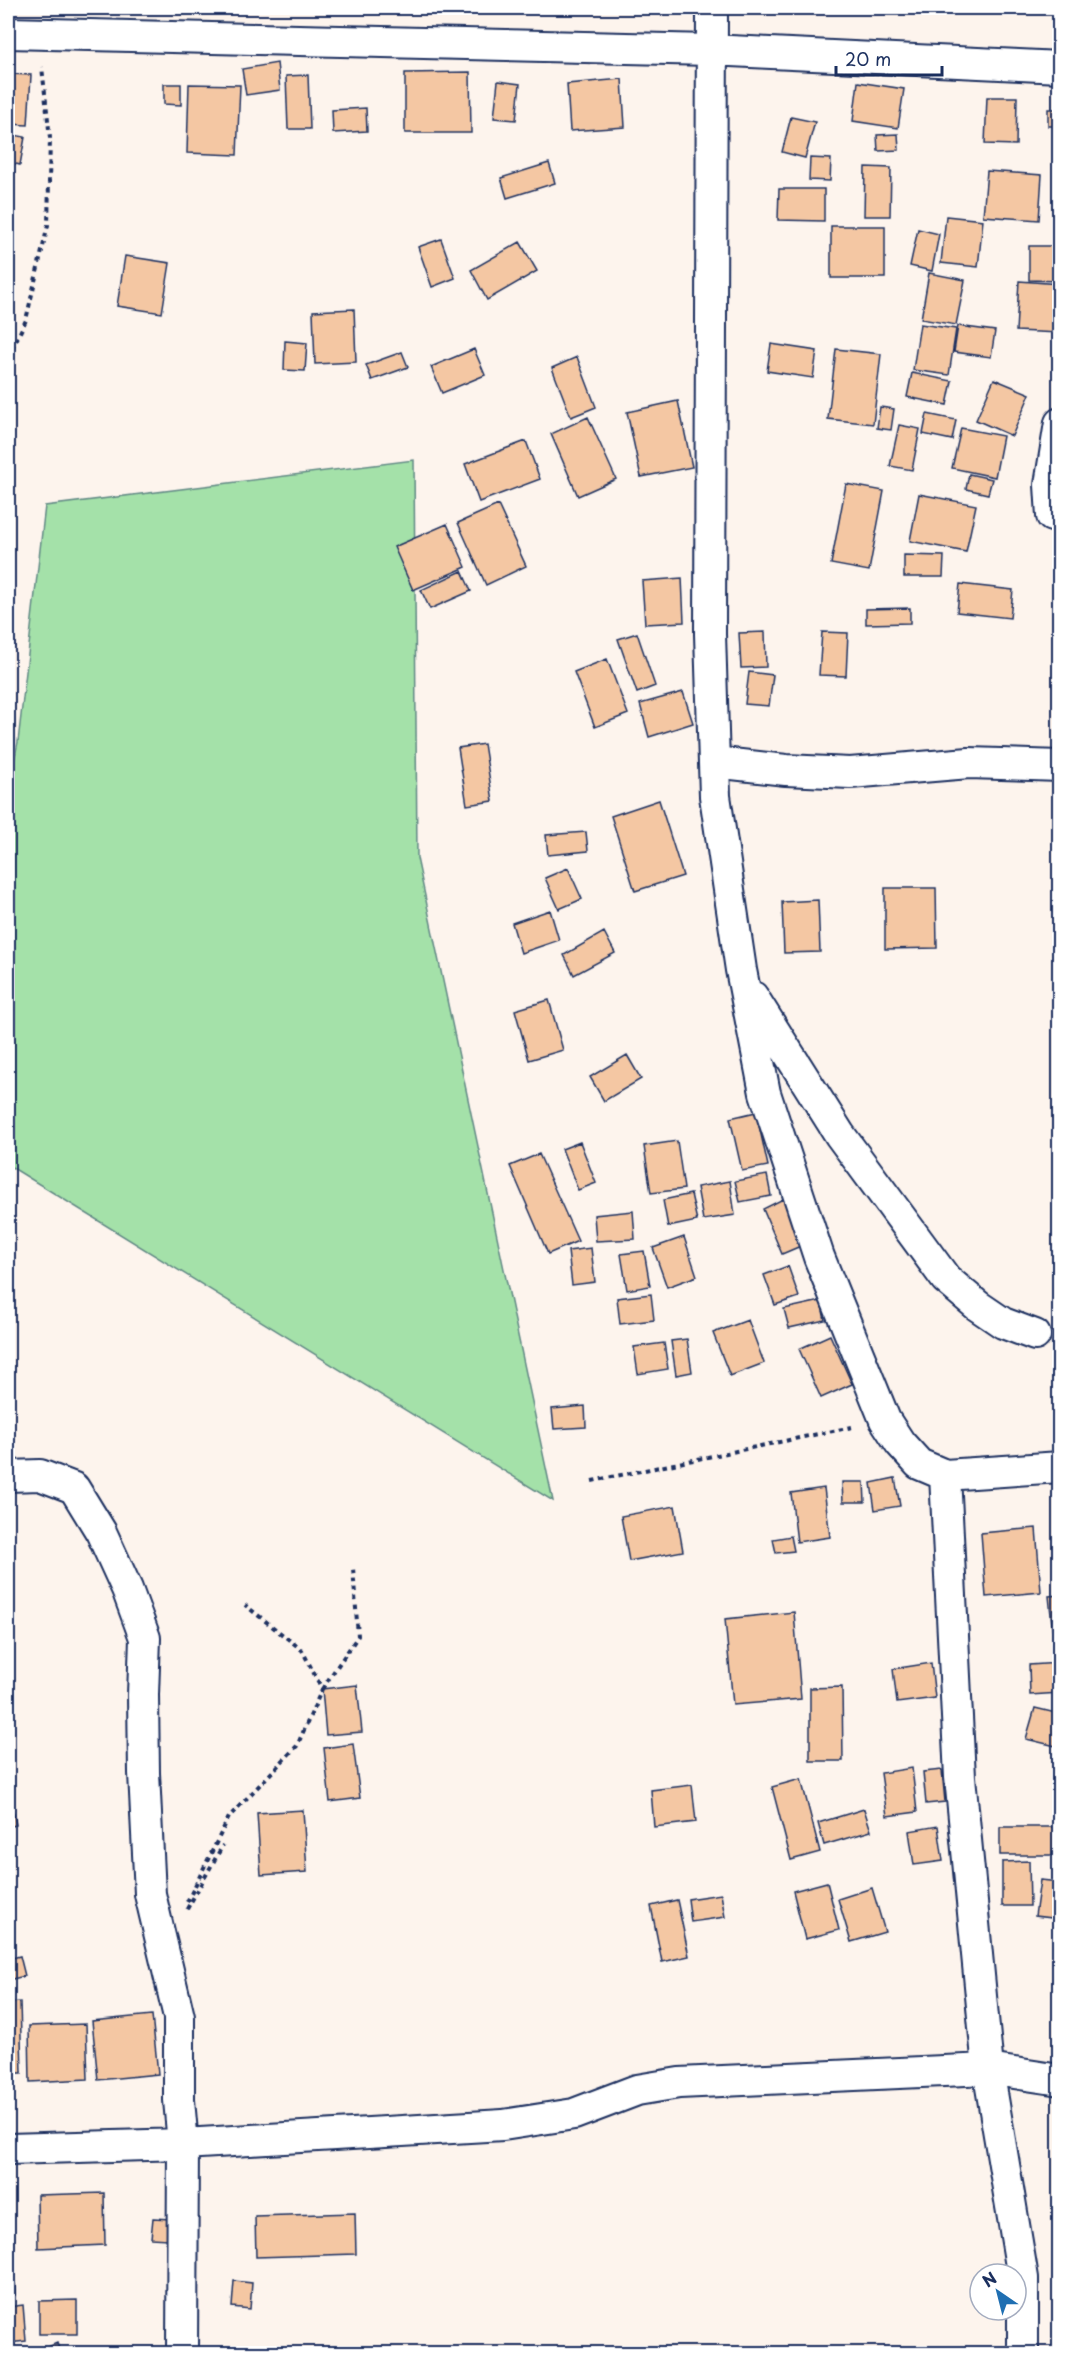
<svg xmlns="http://www.w3.org/2000/svg" width="1067" height="2361" viewBox="0 0 1067 2361" font-family="'Playpen Sans',sans-serif">
<style>
.green{fill:#a4e1a9;stroke:#608884;stroke-width:1.5}
.building{fill:#f4c7a3;stroke:#1b2f5e;stroke-width:1.5}
.lines{fill:none;stroke-linecap:round;stroke-linejoin:round}
.minor-casing{stroke:#1b2f5e;stroke-width:34}
.path{stroke:#1b2f5e;stroke-width:4;stroke-dasharray:4.5 4.5;stroke-linecap:butt}
.minor{stroke:#fff;stroke-width:30}
</style>
<rect width="100%" height="100%" fill="#fdf4ed"/>
<filter id="ink" filterUnits="userSpaceOnUse"><feTurbulence type="fractalNoise" baseFrequency=".0167" numOctaves="2"/><feDisplacementMap in="SourceGraphic" scale="12" xChannelSelector="R" yChannelSelector="G"/><feConvolveMatrix kernelMatrix="1 2 1 2 8 2 1 2 1" color-interpolation-filters="sRGB"/></filter>
<g filter="url(#ink)">
<path class="green" d="M 414,460 L 417,858 L 553,1501 L 8,1165 L 8,790 L 18,742 L 45,506 Z"/>
<path class="building" d="M 553,8 L 570,8 L 570,11 L 553,11 Z
M 277,63 L 280,90 L 246,95 L 242,69 Z
M 470,72 L 471,133 L 405,133 L 405,73 Z
M 8,74 L 31,75 L 28,125 L 8,124 Z
M 308,75 L 310,129 L 288,129 L 286,76 Z
M 622,79 L 625,127 L 570,131 L 567,84 Z
M 498,81 L 520,84 L 516,120 L 494,118 Z
M 858,82 L 904,89 L 898,128 L 853,121 Z
M 164,84 L 181,84 L 181,105 L 164,104 Z
M 189,84 L 240,85 L 237,155 L 187,153 Z
M 987,97 L 1017,97 L 1016,145 L 985,144 Z
M 366,108 L 367,131 L 333,133 L 332,110 Z
M 1048,109 L 1060,109 L 1060,126 L 1048,126 Z
M 791,117 L 815,122 L 805,158 L 782,152 Z
M 8,134 L 25,137 L 20,165 L 8,162 Z
M 898,134 L 899,150 L 878,151 L 877,135 Z
M 810,158 L 831,159 L 830,181 L 809,180 Z
M 549,163 L 555,183 L 507,198 L 501,178 Z
M 865,167 L 891,168 L 890,216 L 864,216 Z
M 987,171 L 1042,175 L 1039,220 L 983,216 Z
M 8,183 L 13,184 L 8,208 Z
M 779,189 L 824,189 L 824,221 L 778,220 Z
M 946,216 L 983,220 L 978,267 L 941,263 Z
M 831,226 L 885,226 L 885,278 L 831,278 Z
M 918,229 L 939,234 L 932,271 L 910,266 Z
M 441,239 L 455,278 L 432,287 L 418,247 Z
M 520,242 L 537,271 L 487,300 L 471,270 Z
M 1029,246 L 1060,246 L 1060,281 L 1029,280 Z
M 125,256 L 170,263 L 162,313 L 117,306 Z
M 929,273 L 965,280 L 956,325 L 921,319 Z
M 1019,281 L 1060,284 L 1060,333 L 1016,331 Z
M 354,309 L 356,362 L 315,364 L 313,311 Z
M 920,324 L 956,329 L 949,375 L 913,370 Z
M 958,326 L 995,331 L 991,357 L 954,352 Z
M 285,341 L 307,343 L 305,371 L 284,370 Z
M 771,344 L 817,351 L 813,378 L 767,371 Z
M 474,349 L 485,375 L 442,393 L 431,367 Z
M 836,349 L 881,354 L 873,424 L 828,419 Z
M 402,352 L 408,367 L 372,380 L 366,365 Z
M 577,357 L 596,407 L 571,417 L 552,368 Z
M 912,373 L 952,381 L 947,405 L 907,397 Z
M 994,379 L 1030,394 L 1012,436 L 976,420 Z
M 678,401 L 692,467 L 641,477 L 627,412 Z
M 880,407 L 894,409 L 891,430 L 877,428 Z
M 927,414 L 956,420 L 952,440 L 923,434 Z
M 588,417 L 616,479 L 578,496 L 551,434 Z
M 899,425 L 920,429 L 912,470 L 890,466 Z
M 961,428 L 1003,436 L 995,477 L 952,468 Z
M 526,441 L 540,479 L 479,502 L 465,464 Z
M 969,474 L 992,479 L 988,494 L 966,489 Z
M 846,484 L 884,491 L 869,571 L 831,564 Z
M 919,494 L 976,505 L 966,552 L 910,541 Z
M 498,505 L 526,566 L 486,585 L 458,523 Z
M 447,524 L 466,567 L 413,590 L 394,547 Z
M 904,555 L 944,556 L 943,577 L 904,577 Z
M 462,571 L 471,591 L 430,609 L 421,590 Z
M 682,578 L 684,622 L 645,624 L 642,581 Z
M 960,584 L 1013,590 L 1010,618 L 957,612 Z
M 910,608 L 910,623 L 866,624 L 866,609 Z
M 765,632 L 766,667 L 741,668 L 739,633 Z
M 822,632 L 848,633 L 846,676 L 819,675 Z
M 637,633 L 655,686 L 637,693 L 618,639 Z
M 607,659 L 628,714 L 595,727 L 574,672 Z
M 749,672 L 773,675 L 769,706 L 745,704 Z
M 683,692 L 693,723 L 649,737 L 640,704 Z
M 484,744 L 493,801 L 467,805 L 458,748 Z
M 659,800 L 683,876 L 635,891 L 611,816 Z
M 586,832 L 588,851 L 548,855 L 546,835 Z
M 568,868 L 582,899 L 559,909 L 545,878 Z
M 885,888 L 936,888 L 937,948 L 885,949 Z
M 818,900 L 820,952 L 784,953 L 782,902 Z
M 550,910 L 559,940 L 521,953 L 512,923 Z
M 604,932 L 615,953 L 574,975 L 564,955 Z
M 549,1000 L 563,1050 L 529,1060 L 515,1010 Z
M 627,1055 L 641,1079 L 604,1101 L 590,1077 Z
M 756,1112 L 768,1166 L 742,1171 L 730,1118 Z
M 677,1141 L 684,1189 L 651,1193 L 644,1146 Z
M 580,1142 L 596,1183 L 578,1190 L 562,1149 Z
M 539,1154 L 578,1241 L 548,1254 L 510,1166 Z
M 767,1175 L 771,1196 L 740,1202 L 735,1181 Z
M 730,1181 L 735,1215 L 703,1220 L 697,1187 Z
M 691,1194 L 697,1221 L 668,1227 L 663,1200 Z
M 783,1199 L 803,1245 L 782,1254 L 763,1209 Z
M 633,1211 L 635,1239 L 596,1241 L 594,1215 Z
M 684,1237 L 697,1276 L 667,1287 L 653,1248 Z
M 591,1248 L 595,1282 L 572,1285 L 568,1251 Z
M 644,1251 L 650,1286 L 627,1290 L 621,1254 Z
M 788,1266 L 799,1297 L 775,1305 L 764,1275 Z
M 651,1294 L 654,1320 L 620,1324 L 617,1298 Z
M 821,1301 L 825,1320 L 789,1328 L 784,1309 Z
M 748,1320 L 764,1363 L 730,1376 L 713,1333 Z
M 830,1335 L 852,1384 L 821,1398 L 799,1349 Z
M 687,1339 L 692,1372 L 676,1375 L 671,1341 Z
M 664,1343 L 668,1369 L 638,1374 L 634,1347 Z
M 585,1406 L 586,1427 L 554,1429 L 552,1409 Z
M 895,1478 L 900,1506 L 875,1510 L 871,1483 Z
M 842,1482 L 864,1482 L 865,1502 L 843,1502 Z
M 824,1488 L 830,1537 L 797,1542 L 791,1493 Z
M 675,1506 L 683,1551 L 629,1561 L 621,1516 Z
M 1036,1528 L 1041,1592 L 986,1597 L 981,1533 Z
M 791,1536 L 794,1551 L 776,1553 L 773,1539 Z
M 1060,1595 L 1060,1653 L 1055,1653 L 1049,1596 Z
M 794,1612 L 801,1699 L 733,1705 L 725,1619 Z
M 931,1663 L 935,1698 L 897,1703 L 893,1669 Z
M 1060,1663 L 1060,1693 L 1030,1695 L 1029,1665 Z
M 357,1685 L 362,1732 L 326,1735 L 322,1689 Z
M 842,1687 L 843,1761 L 810,1761 L 810,1688 Z
M 1035,1708 L 1060,1714 L 1060,1747 L 1026,1739 Z
M 353,1744 L 360,1798 L 330,1802 L 324,1748 Z
M 912,1768 L 917,1812 L 887,1816 L 881,1773 Z
M 942,1770 L 945,1802 L 926,1804 L 923,1772 Z
M 801,1779 L 820,1852 L 791,1860 L 772,1787 Z
M 8,1785 L 16,1825 L 8,1827 Z
M 692,1785 L 696,1822 L 654,1827 L 651,1790 Z
M 864,1809 L 871,1831 L 824,1845 L 818,1823 Z
M 303,1810 L 307,1872 L 261,1875 L 257,1813 Z
M 938,1826 L 943,1861 L 914,1865 L 909,1831 Z
M 1000,1827 L 1060,1827 L 1059,1855 L 1000,1855 Z
M 1029,1861 L 1030,1906 L 1002,1906 L 1002,1862 Z
M 1040,1880 L 1060,1882 L 1060,1919 L 1035,1916 Z
M 827,1882 L 839,1930 L 805,1939 L 793,1891 Z
M 872,1888 L 885,1932 L 851,1942 L 838,1899 Z
M 721,1894 L 725,1917 L 691,1922 L 688,1899 Z
M 677,1900 L 689,1956 L 662,1962 L 651,1906 Z
M 20,1956 L 25,1976 L 8,1980 L 8,1959 Z
M 20,2002 L 22,2073 L 8,2073 L 8,2003 Z
M 152,2015 L 158,2074 L 98,2080 L 92,2021 Z
M 86,2024 L 88,2079 L 30,2082 L 29,2026 Z
M 104,2193 L 105,2245 L 38,2248 L 37,2195 Z
M 355,2213 L 356,2254 L 256,2257 L 255,2216 Z
M 153,2218 L 170,2219 L 168,2239 L 151,2238 Z
M 13,2256 L 15,2295 L 8,2295 L 8,2257 Z
M 234,2281 L 252,2283 L 250,2309 L 232,2307 Z
M 77,2300 L 77,2334 L 39,2334 L 39,2301 Z
M 23,2305 L 26,2341 L 8,2343 L 8,2307 Z
M 57,2343 L 61,2354 L 32,2354 Z"/>
<g class="lines">
<defs>
<path id="minor" d="M 712,8 L 710,634 L 715,796 L 741,970 L 765,1093 L 819,1257 L 885,1420 L 900,1443 L 919,1464 L 945,1475 L 960,1777 L 988,2069 L 1023,2278 L 1023,2354
M 8,33 L 710,50 L 1060,67
M 1052,516 L 1050,485 L 1060,423
M 714,762 L 786,770 L 850,773 L 969,763 L 1060,766
M 753,997 L 840,1135 L 946,1279 L 978,1306 L 1003,1323 L 1035,1335
M 945,1475 L 1060,1467
M 8,1476 L 40,1475 L 74,1488 L 101,1532 L 127,1589 L 145,1638 L 143,1695 L 144,1773 L 150,1894 L 179,2017 L 179,2100 L 183,2144 L 503,2125 L 574,2114 L 637,2090 L 679,2083 L 988,2069 L 1060,2080
M 8,2149 L 183,2144 L 182,2354"/>
</defs>
<use href="#minor" class="minor-casing"/>
<path class="path" d="M 8,357 L 26,320 L 48,225 L 50,138 L 42,67
M 592,1481 L 852,1427
M 322,1689 L 358,1636 L 353,1568
M 187,1902 L 229,1817 L 297,1746 L 322,1689 L 302,1650 L 245,1605
M 187,1909 L 223,1845"/>
<use href="#minor" class="minor"/>
</g>
</g>
<rect width="1067" height="2361" fill="none" stroke="#fff" stroke-width="30"/>
<rect x="15" y="15" width="1037" height="2331" fill="none" stroke="#1b2f5e" stroke-width="2" filter="url(#ink)"/>
<g transform="translate(998 2292) rotate(325)"><circle r="28" fill="#ffffff" stroke="#a4acbf" stroke-width="1.5"/>
<path d="M0-4.5L10 22L0 15L-10 22Z" fill="#1f6fb2"/>
<text y="-9" font-size="16" font-weight="bold" text-anchor="middle" fill="#1b2f5e">N</text>
</g>
<path d="M836 66v9h106v-9" fill="none" stroke="#1b2f5e" stroke-width="3"/>
<text x="845" y="66" font-size="18" fill="#1b2f5e" stroke="#ffffff" stroke-width="4.5" paint-order="stroke">20 m</text>
</svg>
